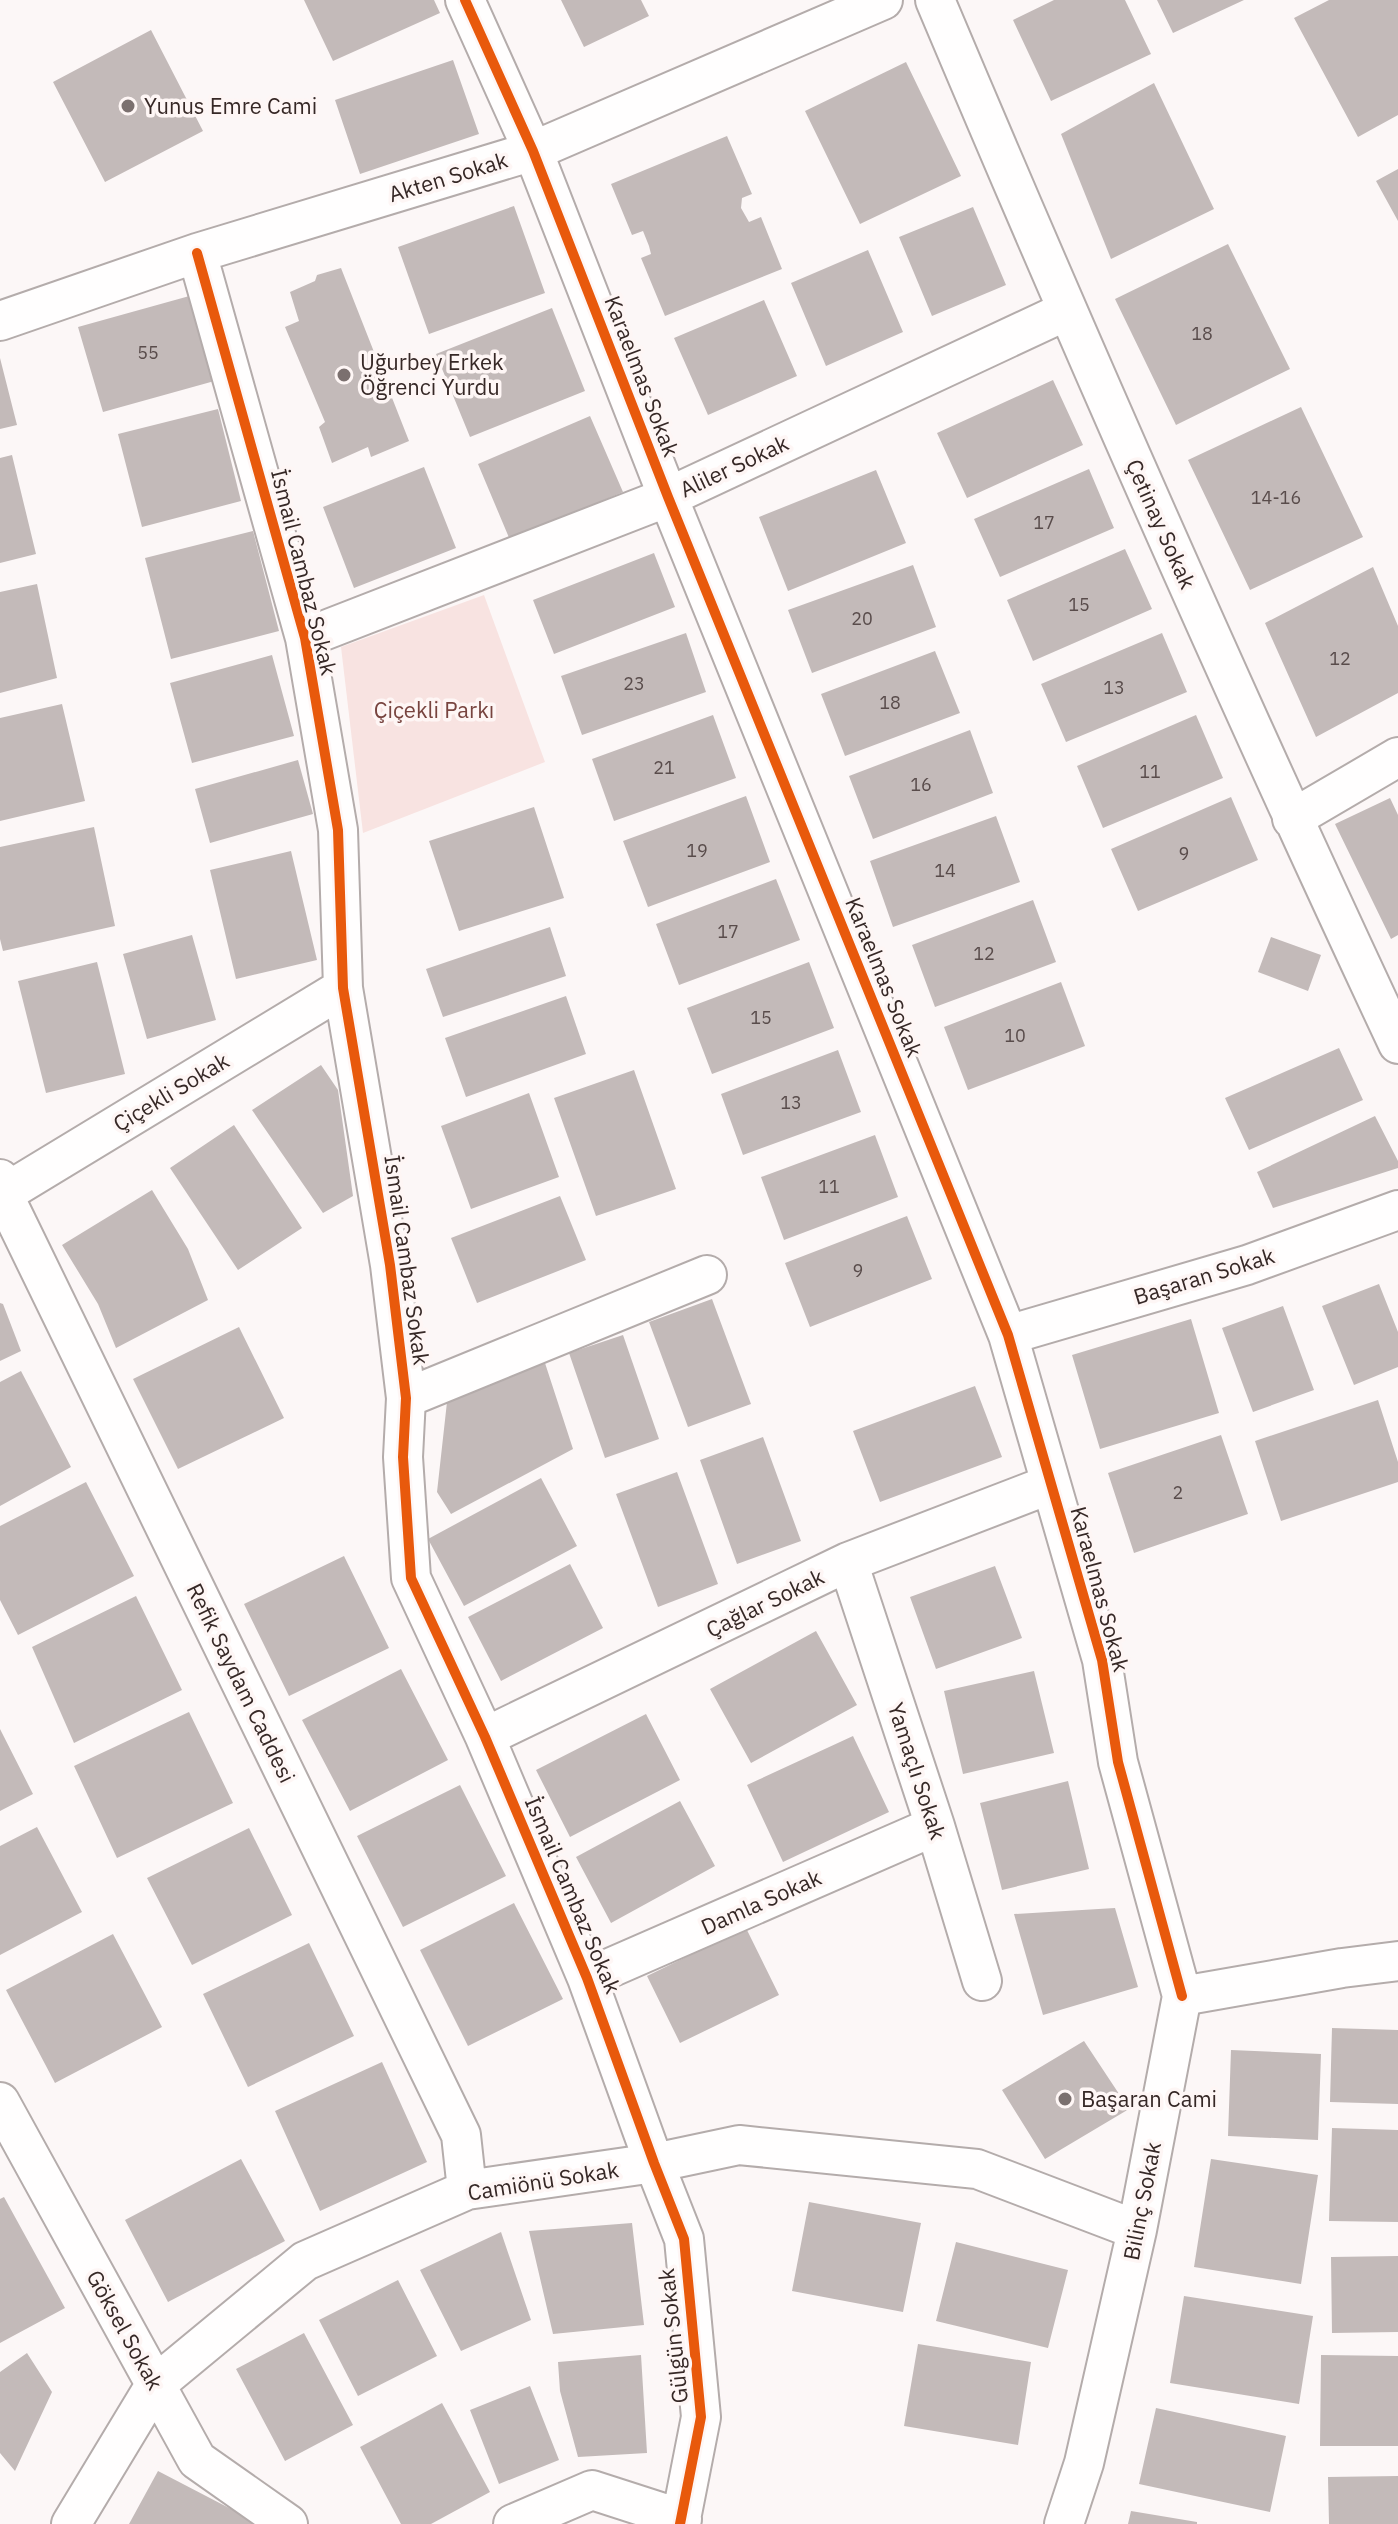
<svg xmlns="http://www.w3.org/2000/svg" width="1398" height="2524" viewBox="0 0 1398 2524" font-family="'IBM Plex Sans',sans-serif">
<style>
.green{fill:#f8e3e1}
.building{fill:#c3bab9}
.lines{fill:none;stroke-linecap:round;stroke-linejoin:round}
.minor-casing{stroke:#b4acab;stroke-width:42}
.minor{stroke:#fffefe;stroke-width:38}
.cycleway-casing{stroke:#fef6f5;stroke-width:15}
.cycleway{stroke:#e8590c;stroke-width:10}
.poi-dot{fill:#7b706f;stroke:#fef6f5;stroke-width:3}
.labels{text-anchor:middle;stroke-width:7;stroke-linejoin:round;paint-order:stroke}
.number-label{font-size:18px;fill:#594c4b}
.poi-label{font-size:22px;fill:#362826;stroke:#fef6f5;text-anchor:start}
.street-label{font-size:22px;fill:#362826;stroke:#fef6f5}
.park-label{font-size:22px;fill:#78443f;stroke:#fef6f5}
</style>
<rect width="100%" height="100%" fill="#fcf7f7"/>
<path class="green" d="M 484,595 L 545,762 L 363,833 L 341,647 Z"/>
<path class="building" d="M 304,0 L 434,0 L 440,13 L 333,61 Z
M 561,0 L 641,0 L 649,16 L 584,47 Z
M 1054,0 L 1125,0 L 1151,54 L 1051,101 L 1013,20 Z
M 1157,0 L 1244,0 L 1173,33 Z
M 1329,0 L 1398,0 L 1398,115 L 1358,137 L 1294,18 Z
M 151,30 L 203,131 L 105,182 L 53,82 Z
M 453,60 L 479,134 L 360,174 L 335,100 Z
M 906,62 L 961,176 L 860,224 L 805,111 Z
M 1154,83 L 1214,209 L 1111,259 L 1061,134 Z
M 727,136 L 752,194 L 742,198 L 741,208 L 749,222 L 761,217 L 782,269 L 665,316 L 641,258 L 651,254 L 649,246 L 643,231 L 632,235 L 611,184 Z
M 1398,169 L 1398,221 L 1376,181 Z
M 514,206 L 545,293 L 429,334 L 398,247 Z
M 973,207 L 1006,285 L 932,316 L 899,237 Z
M 1228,244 L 1290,369 L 1176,425 L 1115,299 Z
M 868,250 L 903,332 L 826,366 L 791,283 Z
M 341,268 L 409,441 L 371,457 L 368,447 L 332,463 L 319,427 L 325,422 L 285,327 L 299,321 L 290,292 L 315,281 L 317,275 Z
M 193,295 L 218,380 L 103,412 L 78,327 Z
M 764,300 L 797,376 L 708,415 L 674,338 Z
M 552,308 L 585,391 L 470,437 L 436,354 Z
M 0,358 L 17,425 L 0,429 Z
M 1053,380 L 1083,445 L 967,498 L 937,433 Z
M 1301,407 L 1363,537 L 1250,590 L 1188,460 Z
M 218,409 L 241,501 L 142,527 L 118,434 Z
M 590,416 L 623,492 L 510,540 L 478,464 Z
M 12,455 L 36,554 L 0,563 L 0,458 Z
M 424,467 L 456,548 L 354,588 L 323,507 Z
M 1089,469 L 1114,528 L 1000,577 L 974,519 Z
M 876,470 L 906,543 L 788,591 L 759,517 Z
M 253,531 L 279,631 L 171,659 L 145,558 Z
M 1125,549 L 1152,609 L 1033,661 L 1007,600 Z
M 654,553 L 675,607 L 554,654 L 533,600 Z
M 913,565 L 936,627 L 812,673 L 788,610 Z
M 1373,567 L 1398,626 L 1398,693 L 1316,737 L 1265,623 Z
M 37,584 L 57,678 L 0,693 L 0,592 Z
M 686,633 L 706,692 L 582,735 L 561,676 Z
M 1162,633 L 1187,692 L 1066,742 L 1041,684 Z
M 935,651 L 960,713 L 845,756 L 821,694 Z
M 272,655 L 294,736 L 192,763 L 170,683 Z
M 62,704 L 85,801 L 0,821 L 0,718 Z
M 713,715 L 736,778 L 614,821 L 592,759 Z
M 1196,715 L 1223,778 L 1103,828 L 1077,766 Z
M 970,730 L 993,793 L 873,839 L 849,776 Z
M 298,760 L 313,814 L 210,843 L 195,789 Z
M 746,796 L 770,862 L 648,907 L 623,841 Z
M 1231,797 L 1258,860 L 1138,911 L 1111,849 Z
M 1390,798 L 1398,815 L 1398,935 L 1391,939 L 1335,824 Z
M 534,807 L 564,898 L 459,931 L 429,841 Z
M 996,816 L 1020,882 L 893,927 L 870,861 Z
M 94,827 L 115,926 L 3,951 L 0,939 L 0,847 Z
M 291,851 L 317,960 L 236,979 L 210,870 Z
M 776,879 L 800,940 L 679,985 L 656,924 Z
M 1033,900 L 1056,962 L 935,1007 L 912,945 Z
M 550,927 L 566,976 L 443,1017 L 426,969 Z
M 192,935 L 216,1020 L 147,1039 L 123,954 Z
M 1271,937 L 1321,955 L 1308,991 L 1258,972 Z
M 97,962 L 125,1074 L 46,1093 L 18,981 Z
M 809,962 L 834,1028 L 712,1074 L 687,1008 Z
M 1061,982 L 1085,1046 L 968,1090 L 944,1027 Z
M 566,996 L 586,1054 L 466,1097 L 445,1038 Z
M 1339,1048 L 1363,1100 L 1249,1150 L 1225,1098 Z
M 838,1050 L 861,1112 L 743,1155 L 721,1094 Z
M 321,1065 L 338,1090 L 353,1196 L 323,1213 L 252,1110 Z
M 634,1070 L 676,1189 L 596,1216 L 554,1098 Z
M 529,1093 L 559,1177 L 471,1209 L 441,1126 Z
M 1375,1116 L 1398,1161 L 1398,1168 L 1273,1208 L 1257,1172 Z
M 234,1125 L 302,1228 L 238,1270 L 170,1168 Z
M 875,1135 L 898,1197 L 784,1240 L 761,1177 Z
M 152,1190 L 188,1249 L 208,1300 L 116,1348 L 98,1304 L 62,1245 Z
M 560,1196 L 586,1260 L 477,1303 L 451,1238 Z
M 907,1216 L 932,1279 L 810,1327 L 785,1263 Z
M 1379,1284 L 1398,1332 L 1398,1367 L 1354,1385 L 1322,1306 Z
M 712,1299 L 751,1404 L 688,1427 L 649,1322 Z
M 0,1303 L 3,1304 L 21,1351 L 0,1361 Z
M 1283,1306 L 1314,1390 L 1253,1412 L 1222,1328 Z
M 1191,1319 L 1219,1413 L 1100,1449 L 1072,1355 Z
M 239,1327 L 284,1418 L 178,1469 L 133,1379 Z
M 623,1335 L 659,1439 L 605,1458 L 569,1353 Z
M 545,1363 L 573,1449 L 451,1514 L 437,1492 L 447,1402 Z
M 21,1371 L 71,1467 L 0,1506 L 0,1382 Z
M 975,1386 L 1002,1457 L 880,1502 L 853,1431 Z
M 1378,1400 L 1398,1462 L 1398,1482 L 1281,1521 L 1255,1441 Z
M 1221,1435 L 1248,1514 L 1134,1553 L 1108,1473 Z
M 763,1437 L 801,1541 L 737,1564 L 700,1460 Z
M 677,1472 L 718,1584 L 658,1607 L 616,1494 Z
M 541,1478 L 577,1546 L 464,1606 L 428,1539 Z
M 86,1482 L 134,1576 L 18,1635 L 0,1600 L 0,1526 Z
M 344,1556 L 389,1648 L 289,1696 L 244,1604 Z
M 570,1564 L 603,1628 L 501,1681 L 468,1617 Z
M 995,1566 L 1022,1638 L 936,1669 L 910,1597 Z
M 136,1596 L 182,1690 L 74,1743 L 32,1647 Z
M 816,1631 L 857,1705 L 751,1763 L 710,1689 Z
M 401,1669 L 448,1760 L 350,1811 L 302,1720 Z
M 1034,1671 L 1054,1753 L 963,1774 L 944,1691 Z
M 189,1712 L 233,1803 L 117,1858 L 74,1766 Z
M 646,1714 L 680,1780 L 570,1837 L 536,1770 Z
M 0,1729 L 33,1794 L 0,1811 Z
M 853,1736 L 889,1812 L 783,1862 L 747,1785 Z
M 1068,1781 L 1089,1869 L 1002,1890 L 980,1803 Z
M 460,1785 L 506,1876 L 403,1927 L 357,1836 Z
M 680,1801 L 715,1866 L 611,1923 L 576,1857 Z
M 37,1827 L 82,1912 L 0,1955 L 0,1846 Z
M 249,1828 L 292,1915 L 192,1965 L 147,1878 Z
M 514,1903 L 563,1999 L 468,2046 L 420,1950 Z
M 1115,1908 L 1138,1987 L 1043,2015 L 1014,1914 Z
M 746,1928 L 779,1995 L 680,2043 L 647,1976 Z
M 113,1934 L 162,2027 L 55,2083 L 6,1990 Z
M 309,1943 L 354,2036 L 248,2087 L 203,1994 Z
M 1332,2028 L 1398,2030 L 1398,2104 L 1330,2102 Z
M 1084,2041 L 1129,2109 L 1045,2159 L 1002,2090 Z
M 1231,2050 L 1321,2054 L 1318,2140 L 1228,2136 Z
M 382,2062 L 427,2162 L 320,2211 L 275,2111 Z
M 1332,2128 L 1398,2130 L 1398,2222 L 1329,2221 Z
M 241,2159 L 285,2241 L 168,2302 L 125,2220 Z
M 1211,2159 L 1318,2175 L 1301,2284 L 1194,2267 Z
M 4,2197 L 65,2308 L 0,2343 L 0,2199 Z
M 809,2202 L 921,2223 L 903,2312 L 792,2291 Z
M 632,2223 L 644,2325 L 553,2334 L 529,2231 Z
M 501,2232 L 531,2320 L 461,2351 L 420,2270 Z
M 956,2242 L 1068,2270 L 1048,2348 L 936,2321 Z
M 1398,2256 L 1398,2332 L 1332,2333 L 1331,2257 Z
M 398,2280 L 437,2356 L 358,2396 L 319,2320 Z
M 1184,2296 L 1313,2316 L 1299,2404 L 1170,2383 Z
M 304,2333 L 353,2425 L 285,2461 L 236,2369 Z
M 918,2344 L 1031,2362 L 1018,2445 L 904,2426 Z
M 27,2353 L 52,2392 L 15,2471 L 0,2453 L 0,2372 Z
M 641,2355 L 647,2453 L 578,2457 L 560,2391 L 558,2362 Z
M 1321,2355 L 1398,2356 L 1398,2446 L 1320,2446 Z
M 530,2386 L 559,2460 L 499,2484 L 470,2410 Z
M 442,2403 L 490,2492 L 431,2524 L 401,2524 L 360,2447 Z
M 1156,2408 L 1286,2436 L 1270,2512 L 1139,2484 Z
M 158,2471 L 260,2524 L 129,2524 Z
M 1398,2476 L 1398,2524 L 1329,2524 L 1328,2477 Z
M 1131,2511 L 1197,2522 L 1197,2524 L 1128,2524 Z"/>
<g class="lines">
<defs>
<path id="minor" d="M 465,0 L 533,151 L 668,497 L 1008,1335 L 1102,1660 L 1118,1762 L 1182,1996
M 935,0 C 1083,351 1236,699 1398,1044
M 197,253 L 305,638 L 338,830 L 343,988 L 390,1265 L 406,1398 L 403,1457 L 411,1578 L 485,1737 L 587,1978 L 654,2163 L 684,2239 L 701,2417 L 680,2524
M 0,321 L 197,253 L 533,151 L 883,0
M 305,638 L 668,497 L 1066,311
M 1292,819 L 1398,757
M 0,1179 L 3,1194 L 461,2135 L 467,2190
M 0,1196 L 343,988
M 1008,1335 L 1247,1265 L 1398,1210
M 406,1398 L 707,1275
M 848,1562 L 935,1826 L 982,1981
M 485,1737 L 848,1562 L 1051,1484
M 587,1978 L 935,1826
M 0,2102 L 197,2460 L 288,2524
M 71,2524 L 155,2385 L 305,2261 L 467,2190 L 654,2163 L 739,2145 L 977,2169 L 1137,2230
M 513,2524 L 592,2490 L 682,2519
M 1064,2524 L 1084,2463 L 1137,2230 L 1182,1996 L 1342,1968 L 1398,1961"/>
</defs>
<use href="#minor" class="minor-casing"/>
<use href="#minor" class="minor"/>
<defs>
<path id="cycleway" d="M 465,0 L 533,151 L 668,497 L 1008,1335 L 1102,1660 L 1118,1762 L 1182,1996
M 197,253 L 305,638 L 338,830 L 343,988 L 390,1265 L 406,1398 L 403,1457 L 411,1578 L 485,1737 L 587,1978 L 654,2163 L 684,2239 L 701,2417 L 680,2524"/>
</defs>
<use href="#cycleway" class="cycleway-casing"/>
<use href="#cycleway" class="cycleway"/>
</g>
<g class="poi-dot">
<circle cx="128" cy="106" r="8"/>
<circle cx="344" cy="375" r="8"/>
<circle cx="1065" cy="2099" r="8"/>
</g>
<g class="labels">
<g class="number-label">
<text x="1202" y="340">18</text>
<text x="148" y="359">55</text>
<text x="1276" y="504">14-16</text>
<text x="1044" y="529">17</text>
<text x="1079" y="611">15</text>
<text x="862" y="625">20</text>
<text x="1340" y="665">12</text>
<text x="634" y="690">23</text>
<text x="1114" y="694">13</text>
<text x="890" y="709">18</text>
<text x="664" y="774">21</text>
<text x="1150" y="778">11</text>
<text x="921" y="791">16</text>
<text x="697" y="857">19</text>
<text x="1184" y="860">9</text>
<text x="945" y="877">14</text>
<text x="728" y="938">17</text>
<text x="984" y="960">12</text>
<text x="761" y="1024">15</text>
<text x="1015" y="1042">10</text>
<text x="791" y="1109">13</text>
<text x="829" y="1193">11</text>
<text x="858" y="1277">9</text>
<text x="1178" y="1499">2</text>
</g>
<g class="poi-label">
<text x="144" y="114">Yunus Emre Cami</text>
<text x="360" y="370">Uğurbey Erkek<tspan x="360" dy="25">Öğrenci Yurdu</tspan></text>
<text x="1081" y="2107">Başaran Cami</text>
</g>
<g class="street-label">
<text transform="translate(448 177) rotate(-17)" y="8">Akten Sokak</text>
<text transform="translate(642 376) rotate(69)" y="8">Karaelmas Sokak</text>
<text transform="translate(734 466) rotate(-25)" y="8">Aliler Sokak</text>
<text transform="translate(1161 524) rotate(66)" y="8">Çetinay Sokak</text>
<text transform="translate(304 572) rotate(76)" y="8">İsmail Cambaz Sokak</text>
<text transform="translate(884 977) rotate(68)" y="8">Karaelmas Sokak</text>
<text transform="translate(171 1092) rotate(-31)" y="8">Çiçekli Sokak</text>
<text transform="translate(407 1260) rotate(82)" y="8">İsmail Cambaz Sokak</text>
<text transform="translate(1204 1276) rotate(-17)" y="8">Başaran Sokak</text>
<text transform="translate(1100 1589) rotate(75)" y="8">Karaelmas Sokak</text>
<text transform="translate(765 1603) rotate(-26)" y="8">Çağlar Sokak</text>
<text transform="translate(241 1683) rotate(64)" y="8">Refik Saydam Caddesi</text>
<text transform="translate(917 1771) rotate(72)" y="8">Yamaçlı Sokak</text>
<text transform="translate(573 1895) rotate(67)" y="8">İsmail Cambaz Sokak</text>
<text transform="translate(761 1902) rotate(-24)" y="8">Damla Sokak</text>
<text transform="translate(543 2181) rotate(-9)" y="8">Camiönü Sokak</text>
<text transform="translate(1142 2201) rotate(-79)" y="8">Bilinç Sokak</text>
<text transform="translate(125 2330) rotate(61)" y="8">Göksel Sokak</text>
<text transform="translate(673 2336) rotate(-96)" y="8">Gülgün Sokak</text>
</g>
<g class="park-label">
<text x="434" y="718">Çiçekli Parkı</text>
</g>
</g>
</svg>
